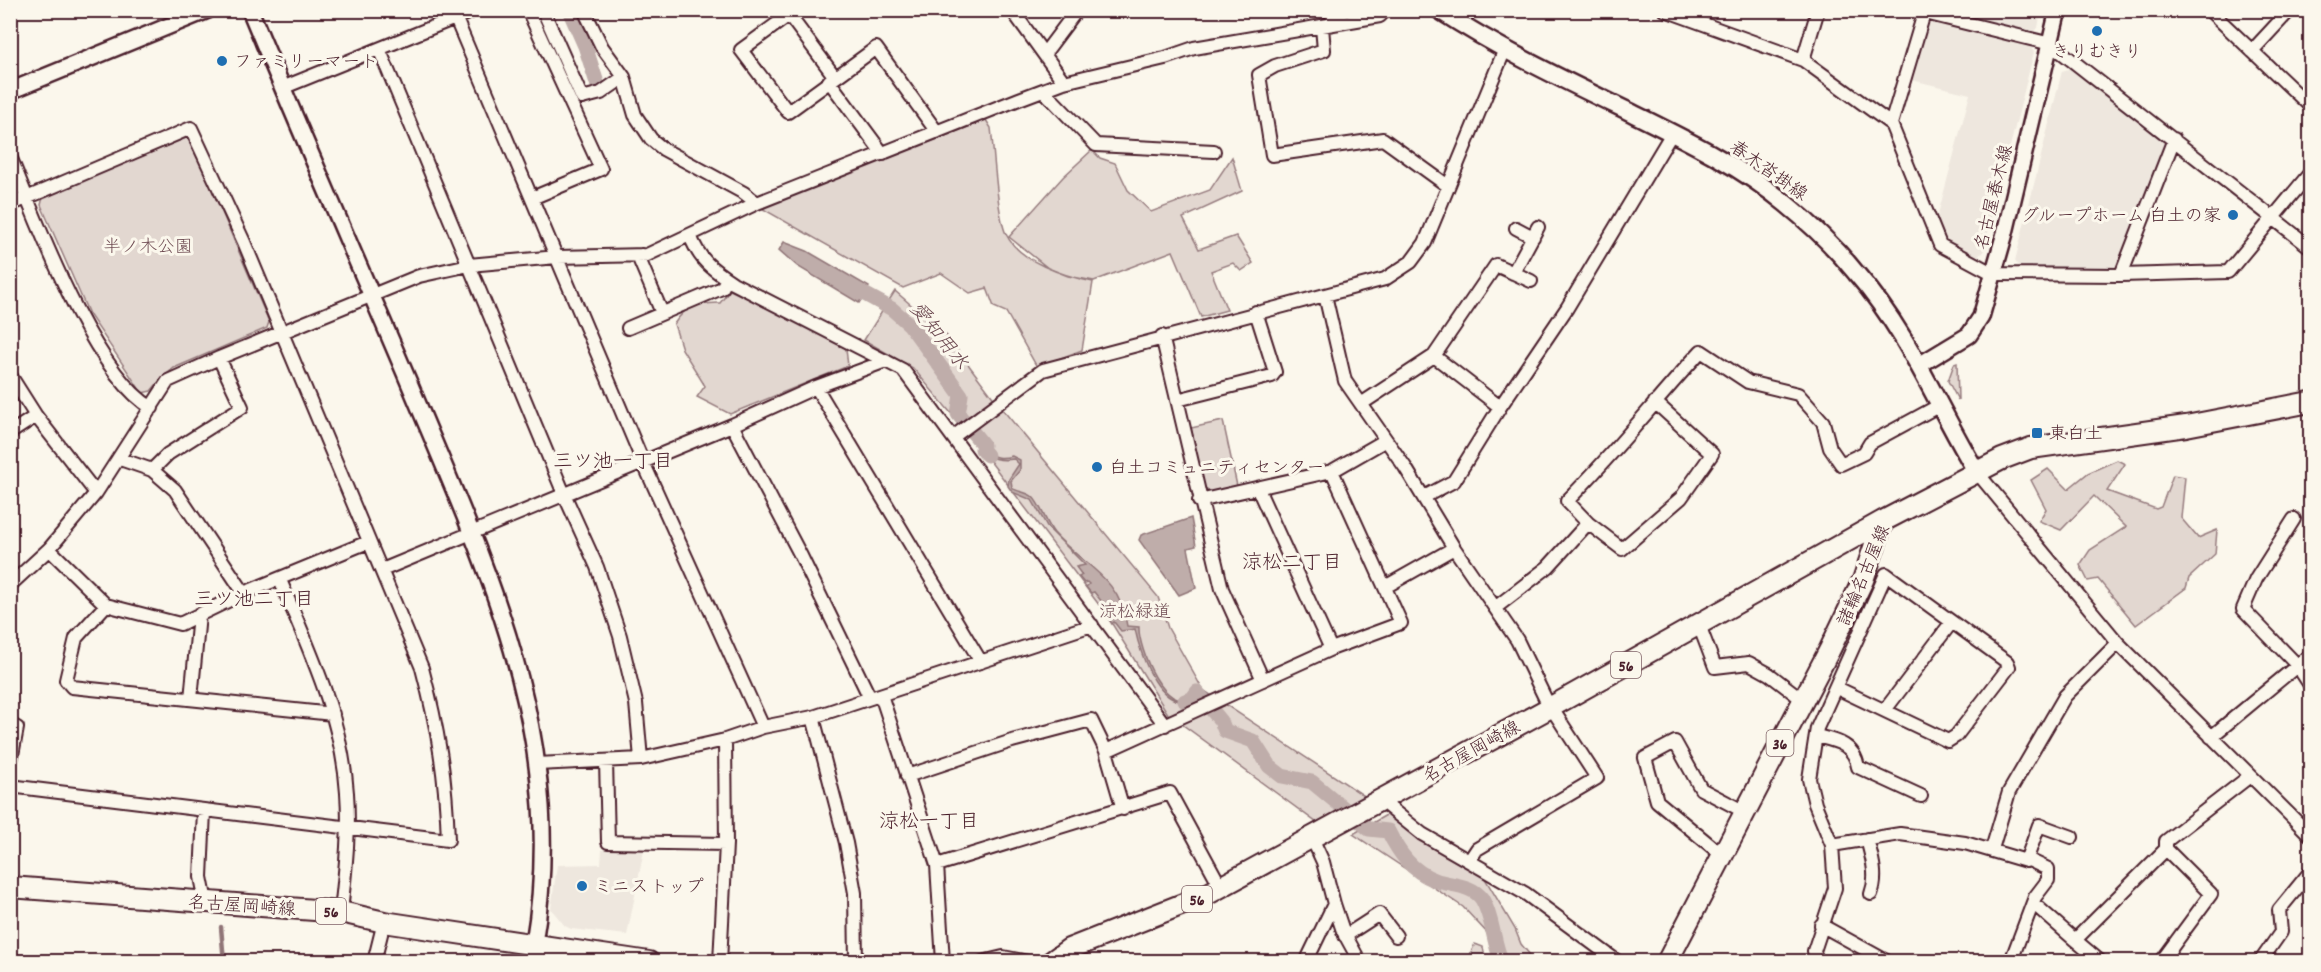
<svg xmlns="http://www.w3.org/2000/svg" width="2321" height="972" viewBox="0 0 2321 972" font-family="Dekko,'Klee One',sans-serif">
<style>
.built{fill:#eee7de}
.green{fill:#e2d7d0;stroke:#967b7e;stroke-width:1.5}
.water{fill:#bfadaa;stroke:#907477;stroke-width:1.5}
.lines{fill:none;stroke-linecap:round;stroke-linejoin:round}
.stream{stroke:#907477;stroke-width:4.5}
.canal{stroke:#bfadaa;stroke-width:15}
.minor-casing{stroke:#4a1f2b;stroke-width:16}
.tertiary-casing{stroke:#4a1f2b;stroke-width:20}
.secondary-casing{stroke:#4a1f2b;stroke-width:21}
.primary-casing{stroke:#4a1f2b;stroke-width:24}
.minor{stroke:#fbf7ec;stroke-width:12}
.tertiary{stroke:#fbf7ec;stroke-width:15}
.secondary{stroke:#fbf7ec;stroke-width:16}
.primary{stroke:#fbf7ec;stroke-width:20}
.poi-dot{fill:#1f6fb2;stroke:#fbf7ec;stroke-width:2}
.labels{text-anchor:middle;stroke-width:6;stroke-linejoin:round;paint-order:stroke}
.shield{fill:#fbf7ec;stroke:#7f6065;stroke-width:1.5}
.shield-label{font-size:16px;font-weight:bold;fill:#4a1f2b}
.poi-label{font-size:18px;fill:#4a1f2b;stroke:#fbf7ec;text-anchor:start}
.street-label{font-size:18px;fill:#4a1f2b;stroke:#fbf7ec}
.park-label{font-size:18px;fill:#704d54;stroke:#fbf7ec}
.water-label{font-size:20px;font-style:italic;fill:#6d4a51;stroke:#fbf7ec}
.neighbourhood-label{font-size:20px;fill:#4a1f2b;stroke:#fbf7ec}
</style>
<rect width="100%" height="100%" fill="#fbf7ec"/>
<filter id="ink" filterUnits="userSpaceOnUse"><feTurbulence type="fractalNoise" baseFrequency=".0167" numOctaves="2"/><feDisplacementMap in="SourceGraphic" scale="12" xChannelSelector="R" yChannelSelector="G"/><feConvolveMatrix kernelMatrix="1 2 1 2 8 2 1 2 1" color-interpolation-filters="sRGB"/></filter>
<g filter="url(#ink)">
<path class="built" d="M 1940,11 L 2041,11 L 2038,28 L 2030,33 Z
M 1935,22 L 2029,45 L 2034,52 L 1983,253 L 1974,257 L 1946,244 L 1937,218 L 1970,94 L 1912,80 L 1929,24 Z
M 2071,68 L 2163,140 L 2164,144 L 2119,263 L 2114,268 L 2021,270 L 2015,261 L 2062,71 Z
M 602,850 L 644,850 L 627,935 L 571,929 L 565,926 L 551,909 L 557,865 L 601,864 Z"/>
<path class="green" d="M 986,120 L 991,128 C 994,152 997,215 1006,234 C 1019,262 1065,276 1093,282 L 1082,350 L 1037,367 L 1006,312 L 994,307 L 987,288 L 970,293 L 941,273 L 903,288 L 763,209 L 770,204 Z
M 186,138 L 191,140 L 269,322 L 267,328 L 174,368 L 161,379 L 151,391 L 142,393 L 89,314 L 41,205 L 43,197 Z
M 1092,150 L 1100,158 L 1115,163 L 1128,190 L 1151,212 L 1210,190 L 1232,157 L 1242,191 L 1183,218 L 1199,249 L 1236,236 L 1253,263 L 1241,271 L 1233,263 L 1211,271 L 1227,310 L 1201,317 L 1173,251 L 1094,281 L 1068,276 L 1048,268 L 1009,237 L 1063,177 Z
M 730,290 L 839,341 L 846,349 L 848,366 L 730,414 L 697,397 L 705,386 L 682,349 L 674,324 C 687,304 697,304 720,303 Z
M 895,291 L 947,336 L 998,404 L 1158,597 L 1168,628 L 1203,690 L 1366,797 L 1320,825 L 1168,714 L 1106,614 L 977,444 L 913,368 L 864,340 Z
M 1957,363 L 1958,400 L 1948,381 L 1954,364 Z
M 1223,421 L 1237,486 L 1211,492 L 1204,489 L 1191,428 Z
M 2117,460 L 2125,464 L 2107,491 L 2156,509 L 2161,507 L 2173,475 L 2185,477 L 2181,518 L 2198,538 L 2217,530 L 2215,554 L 2189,578 L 2186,588 L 2136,625 L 2098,579 L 2088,581 L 2080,565 L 2090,550 L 2126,527 L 2094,496 L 2061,530 L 2039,521 L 2046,509 L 2031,480 L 2048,469 L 2068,489 L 2088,473 Z
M 1388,814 L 1483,875 L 1515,929 L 1521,944 L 1535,961 L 1497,961 L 1489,935 L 1463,907 L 1353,834 Z
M 1475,944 L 1483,947 L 1486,961 L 1460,961 L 1469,956 Z"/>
<path class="water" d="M 784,242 L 807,251 L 869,287 L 859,303 L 797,266 L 779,250 Z
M 983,438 L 989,442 L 985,451 C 994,458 1001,459 1012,456 L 1020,460 L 1020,470 L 1011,481 L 1012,488 C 1018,492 1027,492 1033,497 C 1041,505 1046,523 1054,533 C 1083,566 1120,576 1127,626 L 1139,627 C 1138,648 1165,717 1194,696 L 1193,689 L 1200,688 L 1197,697 C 1161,718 1140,654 1135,629 L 1121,631 L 1114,622 L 1112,624 L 1106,615 L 1110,612 L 1094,592 L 1091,593 L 1086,587 L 1089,584 L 1087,582 L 1084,583 L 1079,577 L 1082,575 L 1076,567 L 1085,565 L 1048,528 L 1032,500 L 1012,492 L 1008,486 L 1009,479 L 1019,464 L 1014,459 C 999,461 985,459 977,446 Z
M 1191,518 L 1196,546 L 1188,548 L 1196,588 L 1179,595 L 1139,540 L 1141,535 Z"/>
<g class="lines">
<path class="stream" d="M 221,927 L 224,962"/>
<path class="canal" d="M 569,10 L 585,46 L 598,86
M 846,284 L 892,309 L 910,325 L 961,395 L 958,414 L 983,445 L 982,449 L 987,455
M 1185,701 L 1192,699 L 1197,692 L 1221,721 L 1225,731 L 1253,741 L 1269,766 L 1282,776 L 1312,782 L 1369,829 L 1388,831 C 1399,853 1411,871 1435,880 C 1450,886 1472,884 1482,899 C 1493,917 1493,943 1502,962"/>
<defs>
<path id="minor" d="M 528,10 L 601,169 L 532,198
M 543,10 L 582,98 L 601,93 L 624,77
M 584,10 L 602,47 L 624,77 L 635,115 L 651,139 L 663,149 L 744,193 L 757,203
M 1012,10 L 1064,82
M 1665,10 L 1803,60 L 1891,124 L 1940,245 L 1994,274 L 2121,275 L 2228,272 L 2310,173
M 2209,10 L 2310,106
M 1925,13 L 2051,44 L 2310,247
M 456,19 L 643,462 L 763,727
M 1322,27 L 1324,50 L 1275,66 L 1259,75 L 1272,155 L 1383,139 L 1448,186
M 380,51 L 564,494 L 597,567 L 620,636 L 636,703 L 641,759
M 2252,51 L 2290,10
M 1044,54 L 1077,10
M 1803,60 L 1818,10
M 835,77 L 789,15 L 741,50 L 788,112 L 876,48 L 937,132
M 829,81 L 883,154
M 282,88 L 475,10
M 1043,90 L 1096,145 L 1214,151
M 1891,124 L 1925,10
M 10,156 C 37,222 92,373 152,408
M 10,205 L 191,128 L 244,242 L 422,668 C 438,728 446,777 448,840 L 10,786
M 1516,228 L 1533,237
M 690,235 C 699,260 712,269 733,283 L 903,370 L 1165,725
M 641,255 L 640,261 L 662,313
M 1513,273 L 1538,227
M 2121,275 L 2174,139
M 1325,295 L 1345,381 L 1405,467 L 1454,548 L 1517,640 L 1545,698 L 1597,778 L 1477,849 L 1469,861
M 628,328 L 722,288 L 727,279
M 1162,336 L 1222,589 L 1263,680
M 1434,356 L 1500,407
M 10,375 L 36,416 L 96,493
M 816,387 L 981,662
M 1177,400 L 1272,376 L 1275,372 L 1256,312
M 1655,402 L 1712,454 L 1681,498 L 1622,549 L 1588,523 L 1567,501 C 1615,453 1655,401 1701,351 L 1748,382 L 1798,394 L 1823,422 L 1830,448 L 1841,464 L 1864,453 L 1870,443 L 1940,405
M 1361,404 L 1434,356 L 1496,265 L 1531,281
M 732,425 L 801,556 L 870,698
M 10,433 L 36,416
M 953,437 L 1043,370 L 1385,279 L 1411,262 L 1425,243 L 1505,49
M 120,459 L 152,470 L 175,490 L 244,593
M 152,470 L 168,454 L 242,407 L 219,358
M 1976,471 L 2118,643 L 2310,835
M 1258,489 L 1331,649
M 1424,497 L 1454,481 L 1500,407 L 1567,308 L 1672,133
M 1199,501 L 1332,471 L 1386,440
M 2294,519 L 2256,579 L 2243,609 L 2297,665 L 2310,685
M 49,549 L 106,605 L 180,624 L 244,593 L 368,542
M 382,570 L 732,425 L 816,387 L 886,361
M 280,580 C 309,649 342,717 347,793 C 350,833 345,873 341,912
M 10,585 L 49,549 L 96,493 L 168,381 L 219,358 L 419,276 L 469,265 L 557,257 L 647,255 L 757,203 L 1019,99 L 1064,82 L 1165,58 L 1194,48 L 1380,16 L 1385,10
M 1385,587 L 1454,548
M 106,605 L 76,638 L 66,680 L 72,687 L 333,714
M 1495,608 L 1548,567 L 1588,523
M 1699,625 L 1715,667 L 1749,663 L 1769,674 L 1803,700
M 881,695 L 937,865 L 943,962
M 191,699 L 199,615
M 1885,710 L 1951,623
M 813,717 L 846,843 L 855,893 L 856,962
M 10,724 L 17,728 L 10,766
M 1816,736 C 1837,741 1854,744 1858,767 L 1921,796
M 2211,737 L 2310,655
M 1106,751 L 1331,649 L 1401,623 L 1332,471
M 606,761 L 608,842 L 726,844
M 537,764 L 641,759 L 725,740 L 763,727 L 813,717 L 1092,625
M 907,776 L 1012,741 L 1091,720 L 1106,751 L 1123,809
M 1380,800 L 1422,834 L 1526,894 L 1618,962
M 204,811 L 201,877 L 206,902
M 1867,839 C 1872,858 1878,876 1871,894
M 1832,845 L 1815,804 L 1809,779 L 1817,728 L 1886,574 L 2007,662 L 2009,667 L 1956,736 L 1948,741 L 1837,688
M 1992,849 L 2009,792 L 2065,696 L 2118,643
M 1722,855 L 1657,801 L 1645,758 L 1675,742 L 1701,789 L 1745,812
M 937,865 L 1170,793 L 1221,887
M 2033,903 L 2075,940
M 1334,904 L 1343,931 L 1360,962
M 1821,925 L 1888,962
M 1345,936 L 1379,914 L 1396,936
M 2011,961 L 2035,897 L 2048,880 L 2048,869 L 2027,859
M 374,962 L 384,922
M 532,962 L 534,943
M 720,962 L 726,844 L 725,740
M 982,962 L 1003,957 L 1028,962
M 1306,962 L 1334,904 L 1323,862 L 1312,838
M 1817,962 L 1814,951 L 1835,888 L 1832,845 L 1900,834 L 1965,843 L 2026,861 L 2039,825 L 2072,837
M 2101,962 L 2075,940 L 2166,849 L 2166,841 L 2250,776
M 2161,962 L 2211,894 L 2166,849
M 2260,962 L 2281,932 L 2279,910 L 2310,872"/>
<path id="tertiary" d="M 250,10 C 302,136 357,260 410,385 C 487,569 569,738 534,943
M 10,91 L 208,10
M 1921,364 L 1969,335 L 1981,317 L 2005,233 L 2058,10"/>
<path id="secondary" d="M 1333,10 L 1333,13 L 1340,10
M 1439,10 C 1499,49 1564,80 1628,111 C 1682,138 1738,164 1785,203 C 1811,224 1835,247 1856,273 C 1910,335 1935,402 1976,471"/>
<path id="primary" d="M 10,887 L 341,912 L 384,922 L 649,962
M 1051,962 L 1069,949 L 1206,895 L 1551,707 L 1883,521 L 2002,459 L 2031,448 L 2186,426 L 2310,402
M 1667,962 L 1830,649 L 1863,580 L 1883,521"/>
</defs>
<use href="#minor" class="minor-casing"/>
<use href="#tertiary" class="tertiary-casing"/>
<use href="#secondary" class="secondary-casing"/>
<use href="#primary" class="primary-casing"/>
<use href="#minor" class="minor"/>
<use href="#tertiary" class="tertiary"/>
<use href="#secondary" class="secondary"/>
<use href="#primary" class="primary"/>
</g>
</g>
<g class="poi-dot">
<circle cx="2097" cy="31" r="6"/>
<circle cx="222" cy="61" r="6"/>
<circle cx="2233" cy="215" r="6"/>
<rect x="2031" y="427" width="12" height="12" rx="3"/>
<circle cx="1097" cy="467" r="6"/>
<circle cx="582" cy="886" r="6"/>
</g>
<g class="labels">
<g class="shield">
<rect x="1611" y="652" width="30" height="26" rx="4.5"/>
<rect x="1766.5" y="730" width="27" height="26" rx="4.5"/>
<rect x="1182" y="886" width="30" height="26" rx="4.5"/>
<rect x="316" y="898" width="30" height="26" rx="4.5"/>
</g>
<g class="shield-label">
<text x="1626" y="671">56</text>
<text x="1780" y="749">36</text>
<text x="1197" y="905">56</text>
<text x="331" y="917">56</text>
</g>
<g class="poi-label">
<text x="2097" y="57" text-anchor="middle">きりむきり</text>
<text x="234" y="67">ファミリーマート</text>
<text x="2221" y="221" text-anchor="end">グループホーム 白土の家</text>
<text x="2049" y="439">東白土</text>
<text x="1109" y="473">白土コミュニティセンター</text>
<text x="594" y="892">ミニストップ</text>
</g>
<g class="street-label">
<text transform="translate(1769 170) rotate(35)" y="6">春木沓掛線</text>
<text transform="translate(1993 197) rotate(-76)" y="6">名古屋春木線</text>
<text transform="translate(1863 575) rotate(-67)" y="6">諸輪名古屋線</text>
<text transform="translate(1471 751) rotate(-29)" y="6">名古屋岡崎線</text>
<text transform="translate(242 905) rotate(4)" y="6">名古屋岡崎線</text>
</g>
<g class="park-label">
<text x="148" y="252">半ノ木公園</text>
<text x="1135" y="617">涼松緑道</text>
</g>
<g class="water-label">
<text transform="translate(940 335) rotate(51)" y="7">愛知用水</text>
</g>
<g class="neighbourhood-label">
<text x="613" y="467">三ツ池一丁目</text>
<text x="1292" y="568">涼松二丁目</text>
<text x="254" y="605">三ツ池二丁目</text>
<text x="929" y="827">涼松一丁目</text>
</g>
</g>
<rect width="2321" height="972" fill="none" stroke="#fbf7ec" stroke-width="36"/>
<rect x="18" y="18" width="2285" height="936" fill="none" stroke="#4a1f2b" stroke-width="2" filter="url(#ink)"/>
</svg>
